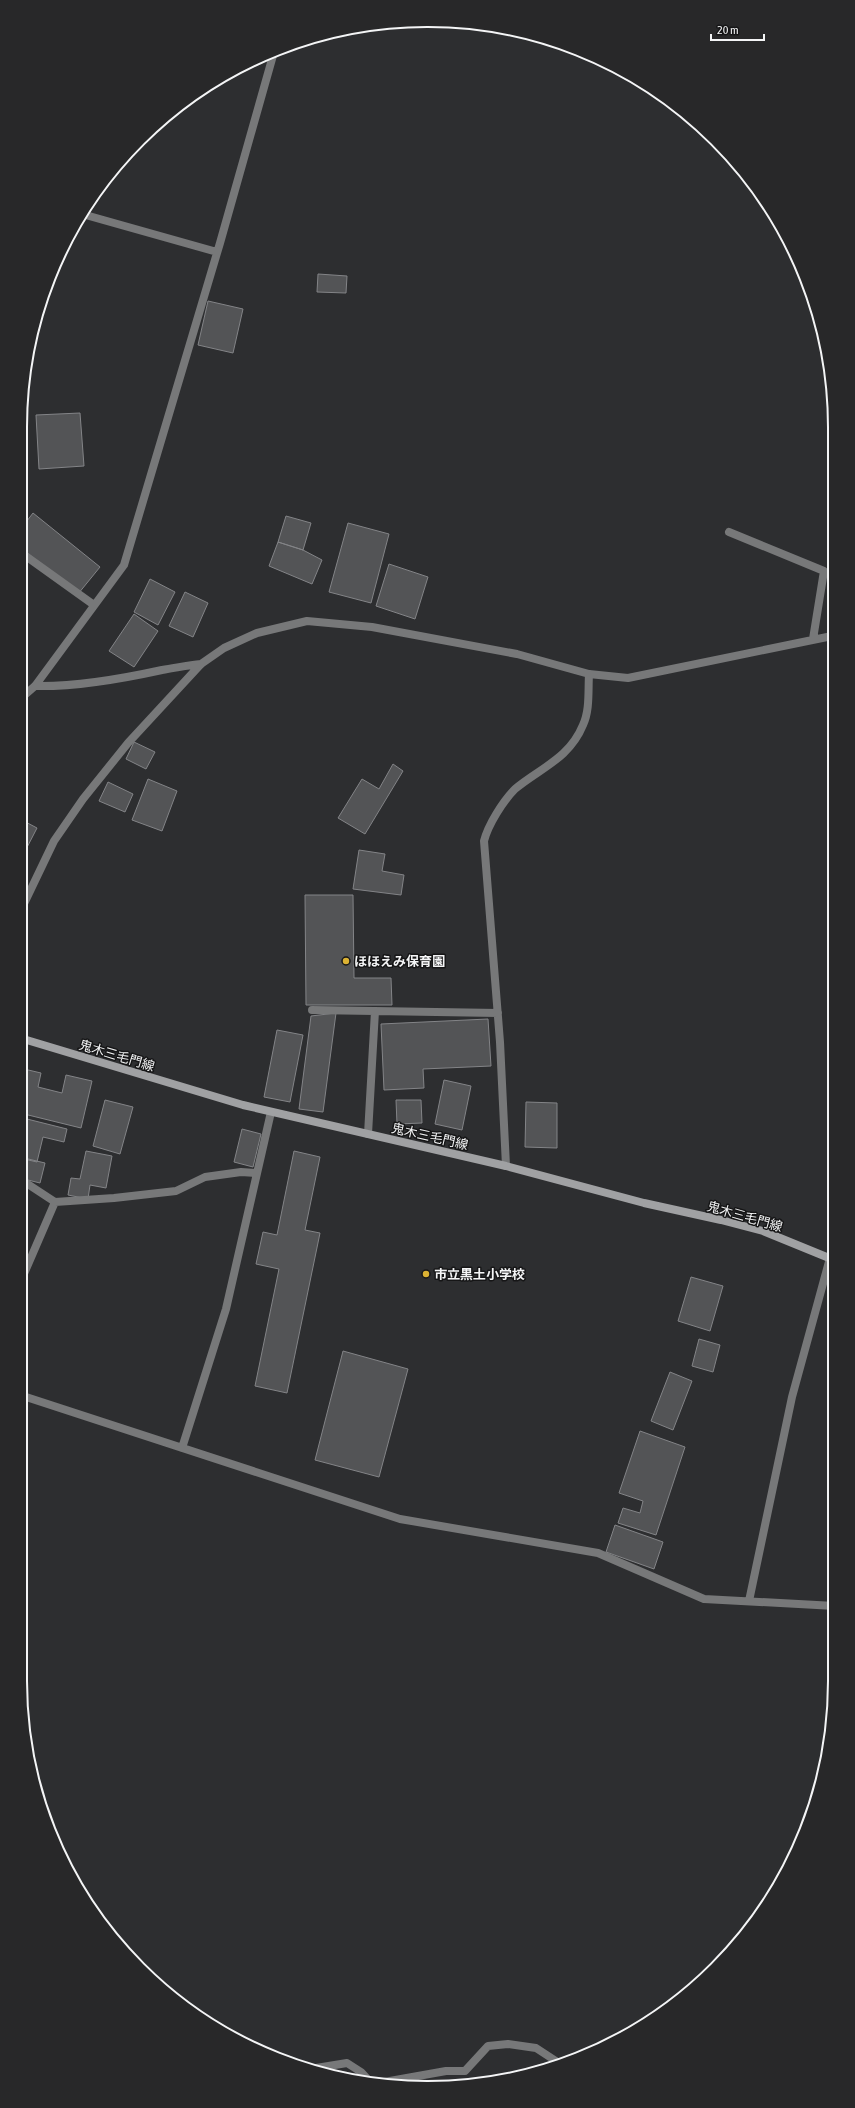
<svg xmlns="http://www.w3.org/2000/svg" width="855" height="2108" viewBox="0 0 855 2108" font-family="'Asap Condensed','Noto Sans JP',sans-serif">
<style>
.building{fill:#535456;stroke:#838487}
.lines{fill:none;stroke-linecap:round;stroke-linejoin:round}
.street{stroke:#777879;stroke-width:8}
.secondary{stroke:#a0a1a3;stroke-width:8}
.poi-dot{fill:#dcb233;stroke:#161617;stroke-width:1.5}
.labels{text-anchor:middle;stroke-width:3;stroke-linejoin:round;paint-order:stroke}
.poi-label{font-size:13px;font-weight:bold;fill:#f4f5f6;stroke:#161617;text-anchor:start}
.street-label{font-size:13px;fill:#f4f5f6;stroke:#161617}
.rim{fill:none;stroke:#f4f5f6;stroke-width:2}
</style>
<rect width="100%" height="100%" fill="#2d2e30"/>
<path class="building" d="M 318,274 L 347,276 L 346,293 L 317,292 Z
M 208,301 L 243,309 L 233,353 L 198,345 Z
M 80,413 L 84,466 L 39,469 L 36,415 Z
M 33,513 L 100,567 L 78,594 L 20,547 L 20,530 Z
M 286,516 L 311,523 L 303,550 L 278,542 Z
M 348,523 L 389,534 L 371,603 L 329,592 Z
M 278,542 L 303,550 L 322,560 L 312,584 L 269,566 Z
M 389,564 L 428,577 L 415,619 L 376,606 Z
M 150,579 L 175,592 L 158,625 L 134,612 Z
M 185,592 L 208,603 L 193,637 L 169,626 Z
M 134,614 L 158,631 L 134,667 L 109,651 Z
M 134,742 L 155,752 L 146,769 L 126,759 Z
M 393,764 L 403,771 L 365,834 L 338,818 L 362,779 L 379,789 Z
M 148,779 L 177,791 L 162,831 L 132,820 Z
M 108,782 L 133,794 L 125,812 L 99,801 Z
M 20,819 L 37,828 L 20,861 Z
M 359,850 L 385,854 L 382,871 L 404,875 L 401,895 L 353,889 Z
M 305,895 L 353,895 L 354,978 L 391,978 L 392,1005 L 306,1005 Z
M 336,1013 L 323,1112 L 299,1109 L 311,1016 Z
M 488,1019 L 491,1066 L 423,1069 L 424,1088 L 384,1090 L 381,1024 Z
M 277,1030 L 303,1035 L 290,1102 L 264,1097 Z
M 24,1069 L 41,1073 L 38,1087 L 62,1093 L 66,1075 L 92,1081 L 81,1128 L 20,1113 L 20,1086 Z
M 444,1080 L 471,1086 L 462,1130 L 435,1124 Z
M 105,1100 L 133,1107 L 120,1154 L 93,1146 Z
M 396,1100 L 421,1100 L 422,1123 L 397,1124 Z
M 526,1102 L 557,1103 L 557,1148 L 525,1147 Z
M 23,1118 L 67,1129 L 64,1142 L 43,1137 L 37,1162 L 20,1158 L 20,1133 Z
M 242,1129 L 261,1134 L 253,1167 L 234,1162 Z
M 86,1151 L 112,1156 L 106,1188 L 90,1185 L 88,1199 L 68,1195 L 71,1178 L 80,1179 Z
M 294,1151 L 320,1157 L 305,1230 L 320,1233 L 287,1393 L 255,1386 L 279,1269 L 256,1264 L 263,1232 L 277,1235 Z
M 20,1157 L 45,1163 L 40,1183 L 20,1178 Z
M 691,1277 L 723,1286 L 710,1331 L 678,1321 Z
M 699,1339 L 720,1345 L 713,1372 L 692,1366 Z
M 343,1351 L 408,1369 L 379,1477 L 315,1460 Z
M 670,1372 L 692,1381 L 673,1430 L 651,1421 Z
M 640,1431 L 685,1447 L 656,1535 L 618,1523 L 623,1508 L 640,1513 L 643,1501 L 619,1493 Z
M 615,1525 L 663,1542 L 654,1569 L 606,1552 Z"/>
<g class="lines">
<path class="street" d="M 82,214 L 217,252
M 729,532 L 824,571 L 813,639
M 20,552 L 94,605
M 35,686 C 77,687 121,679 162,670 C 176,668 188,665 201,664
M 20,699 L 35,686 L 124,565 L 220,243 L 274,52
M 20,912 L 54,841 L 83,799 L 128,743 L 201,664 L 224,648 L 257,633 L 307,621 L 372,627 L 517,654 L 589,674 L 628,678 L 832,636
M 312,1010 L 498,1013
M 368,1134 L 375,1011
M 506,1166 L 500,1042 L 484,841 C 488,825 503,801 515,789 C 540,768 569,759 583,725 C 590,710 588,691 589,674
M 20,1179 L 55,1202 L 20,1283
M 55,1202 L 114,1198 L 176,1191 L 205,1177 L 241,1172 L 257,1173
M 20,1395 L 400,1519 L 598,1553 L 704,1599 L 835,1606
M 182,1448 L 226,1309 L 271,1112
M 749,1601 L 792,1397 L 830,1258
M 310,2069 L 347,2063 L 361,2072 L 372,2084
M 373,2084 L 446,2071 L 465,2071 L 488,2046 L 508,2044 L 536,2048 L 562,2065"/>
<path class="secondary" d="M 20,1038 L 243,1105 L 506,1166 L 644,1203 L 721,1220 L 763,1231 L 834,1260"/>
</g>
<g class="poi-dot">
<circle cx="346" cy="961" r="4"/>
<circle cx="426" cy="1274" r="4"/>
</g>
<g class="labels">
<g class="poi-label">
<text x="354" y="966">ほほえみ保育園</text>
<text x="434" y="1279">市立黒土小学校</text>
</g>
<g class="street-label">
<text transform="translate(117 1055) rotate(17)" y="5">鬼木三毛門線</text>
<text transform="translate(430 1136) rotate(13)" y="5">鬼木三毛門線</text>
<text transform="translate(745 1216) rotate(16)" y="5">鬼木三毛門線</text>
</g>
</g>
<path d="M0 0H855V2108H0ZM427 27H428A400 400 0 0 1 828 427V1681A400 400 0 0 1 428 2081H427A400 400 0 0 1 27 1681V427A400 400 0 0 1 427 27Z" fill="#282829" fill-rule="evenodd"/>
<path class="rim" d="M427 27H428A400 400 0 0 1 828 427V1681A400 400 0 0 1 428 2081H427A400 400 0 0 1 27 1681V427A400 400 0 0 1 427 27Z"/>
<path d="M711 34v6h53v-6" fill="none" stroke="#f4f5f6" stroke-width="2"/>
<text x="717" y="34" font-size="12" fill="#f4f5f6" stroke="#161617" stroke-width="3" paint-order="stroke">20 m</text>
</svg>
